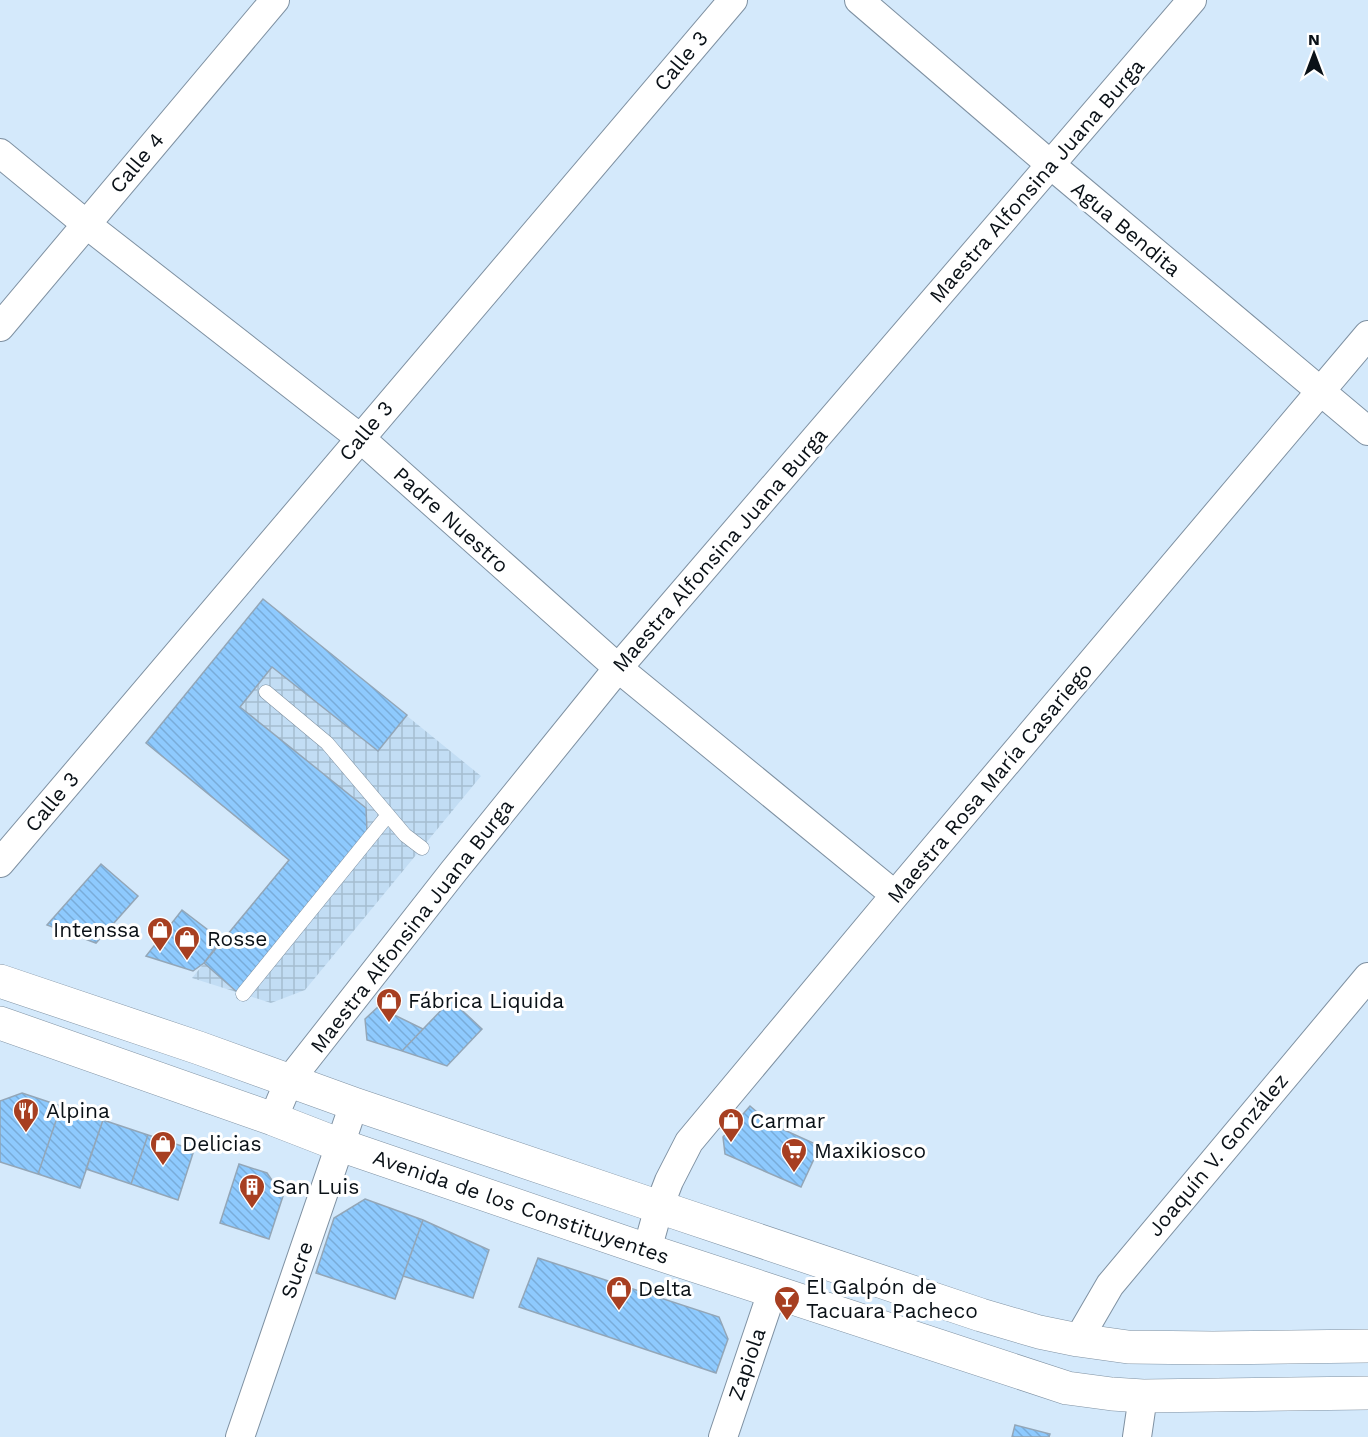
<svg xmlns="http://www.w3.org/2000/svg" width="1368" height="1437" viewBox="0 0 1368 1437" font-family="'Work Sans',sans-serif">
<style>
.industrial{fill:url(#industrial-grid)}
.building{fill:url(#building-back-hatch);stroke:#93a6b7;stroke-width:1.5}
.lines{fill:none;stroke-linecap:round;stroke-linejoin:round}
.service-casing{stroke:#7f91a2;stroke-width:15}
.minor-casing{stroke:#7f91a2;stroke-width:30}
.secondary-casing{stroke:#7f91a2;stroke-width:34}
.service{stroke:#fff;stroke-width:14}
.minor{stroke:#fff;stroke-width:28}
.secondary{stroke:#fff;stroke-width:33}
.labels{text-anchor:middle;stroke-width:6;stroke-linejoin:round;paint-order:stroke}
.street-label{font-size:21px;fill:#0a1117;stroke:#fff}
.poi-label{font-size:21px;fill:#0a1117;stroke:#fff;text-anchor:start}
</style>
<defs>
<pattern id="industrial-grid" width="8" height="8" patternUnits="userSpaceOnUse" patternTransform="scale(1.5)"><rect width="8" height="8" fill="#c2ddf4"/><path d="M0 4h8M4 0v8" fill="none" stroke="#a5bdd0"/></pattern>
<pattern id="building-back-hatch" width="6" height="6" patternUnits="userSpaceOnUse" patternTransform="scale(1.5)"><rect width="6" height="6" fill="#8ecafe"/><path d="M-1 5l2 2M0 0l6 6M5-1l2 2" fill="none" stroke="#79acd9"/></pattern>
</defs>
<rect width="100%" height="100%" fill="#d4e9fb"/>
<path class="industrial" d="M 263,599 L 481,776 L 305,990 L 271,1003 L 192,978 L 288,860 L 146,743 Z"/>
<path class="building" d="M 263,599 L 407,715 L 378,751 L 272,667 L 240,707 L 366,808 L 367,832 L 238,993 L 204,963 L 289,860 L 146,743 Z
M 101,864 L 138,896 L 96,943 L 47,925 Z
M 182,910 L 221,940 L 204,963 L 193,971 L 146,956 Z
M 451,1000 L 482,1029 L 447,1066 L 402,1051 Z
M 378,1007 L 423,1029 L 402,1051 L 367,1040 L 365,1019 Z
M 22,1093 L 61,1106 L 38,1174 L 0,1162 L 0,1101 Z
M 61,1106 L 103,1120 L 80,1188 L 38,1174 Z
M 750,1106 L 771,1124 L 820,1146 L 801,1187 L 725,1154 L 723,1137 Z
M 103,1120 L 148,1135 L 131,1184 L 86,1169 Z
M 148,1135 L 194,1150 L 178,1200 L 131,1184 Z
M 239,1164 L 267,1173 L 283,1196 L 269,1239 L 220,1223 Z
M 365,1199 L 423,1220 L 395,1299 L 316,1273 L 334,1218 Z
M 423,1220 L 489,1250 L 473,1298 L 403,1276 Z
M 538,1258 L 719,1317 L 728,1339 L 716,1373 L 519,1307 Z
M 1015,1425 L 1050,1434 L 1049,1437 L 1012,1437 Z"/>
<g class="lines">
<defs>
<path id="service" d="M 266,692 L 327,743 L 405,835 L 422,848
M 243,994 L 388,815"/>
<path id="minor" d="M 859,0 L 1051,165 L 1368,431
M 0,153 L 86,224 L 360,438 L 618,668 L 895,895
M 0,327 L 275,0
M 0,863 L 733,0
M 273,1119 L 289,1081 L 453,872 L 618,668 L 1192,0
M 647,1250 L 659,1207 L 669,1181 L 689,1142 L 895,895 L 1368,335
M 1078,1340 L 1110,1285 L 1368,977
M 240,1437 L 354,1104
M 723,1437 L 772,1292
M 1137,1437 L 1143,1396"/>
<path id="secondary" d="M 0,981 L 199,1048 L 354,1104 L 659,1207 L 981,1315 L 1039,1332 L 1078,1340 L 1128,1347 L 1213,1348 L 1368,1346
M 0,1023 L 273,1119 L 340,1145 L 647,1250 L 1067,1388 L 1112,1394 L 1143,1396 L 1368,1393"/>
</defs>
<use href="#service" class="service-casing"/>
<use href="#minor" class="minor-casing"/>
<use href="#secondary" class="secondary-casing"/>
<use href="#service" class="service"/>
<use href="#minor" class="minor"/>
<use href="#secondary" class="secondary"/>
</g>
<defs>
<symbol id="shop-pin" viewBox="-11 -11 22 30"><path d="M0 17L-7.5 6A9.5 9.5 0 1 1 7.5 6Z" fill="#a73f21" stroke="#fff"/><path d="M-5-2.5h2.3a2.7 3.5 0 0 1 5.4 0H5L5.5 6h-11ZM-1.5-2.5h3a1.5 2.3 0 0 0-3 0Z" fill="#fff"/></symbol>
<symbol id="restaurant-pin" viewBox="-11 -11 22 30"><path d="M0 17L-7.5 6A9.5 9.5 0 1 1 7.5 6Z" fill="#a73f21" stroke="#fff"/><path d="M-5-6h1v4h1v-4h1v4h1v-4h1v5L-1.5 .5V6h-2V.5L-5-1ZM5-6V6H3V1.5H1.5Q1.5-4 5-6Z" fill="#fff"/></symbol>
<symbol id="supermarket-pin" viewBox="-11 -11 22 30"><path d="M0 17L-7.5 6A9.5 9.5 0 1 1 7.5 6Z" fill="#a73f21" stroke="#fff"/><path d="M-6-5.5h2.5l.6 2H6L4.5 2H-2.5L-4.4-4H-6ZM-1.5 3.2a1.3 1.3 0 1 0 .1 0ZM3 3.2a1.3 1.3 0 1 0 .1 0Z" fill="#fff"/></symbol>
<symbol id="building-pin" viewBox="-11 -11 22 30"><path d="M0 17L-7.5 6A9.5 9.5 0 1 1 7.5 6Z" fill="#a73f21" stroke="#fff"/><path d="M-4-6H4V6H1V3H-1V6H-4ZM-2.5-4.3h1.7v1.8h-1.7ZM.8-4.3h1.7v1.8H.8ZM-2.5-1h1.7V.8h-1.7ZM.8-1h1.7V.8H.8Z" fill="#fff"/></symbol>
<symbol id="bar-pin" viewBox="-11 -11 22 30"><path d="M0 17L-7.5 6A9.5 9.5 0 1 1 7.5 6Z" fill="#a73f21" stroke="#fff"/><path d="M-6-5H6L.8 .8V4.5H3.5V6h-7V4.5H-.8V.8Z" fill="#fff"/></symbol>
</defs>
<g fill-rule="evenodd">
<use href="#shop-pin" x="145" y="915" width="30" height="40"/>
<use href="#shop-pin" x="172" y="924" width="30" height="40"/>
<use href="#shop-pin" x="374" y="986" width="30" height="40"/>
<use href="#restaurant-pin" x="11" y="1096" width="30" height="40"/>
<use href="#shop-pin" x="716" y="1106" width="30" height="40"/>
<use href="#shop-pin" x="148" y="1129" width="30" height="40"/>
<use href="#supermarket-pin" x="779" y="1136" width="30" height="40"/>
<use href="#building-pin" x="237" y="1172" width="30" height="40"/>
<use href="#shop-pin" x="604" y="1274" width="30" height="40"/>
<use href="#bar-pin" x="772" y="1284" width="30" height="40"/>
</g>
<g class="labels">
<g class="street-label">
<text transform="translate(681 61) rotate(-50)" y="7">Calle 3</text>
<text transform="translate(137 163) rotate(-50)" y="7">Calle 4</text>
<text transform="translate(1037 181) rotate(-49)" y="7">Maestra Alfonsina Juana Burga</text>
<text transform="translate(1126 229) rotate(40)" y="7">Agua Bendita</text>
<text transform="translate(366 431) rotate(-50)" y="7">Calle 3</text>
<text transform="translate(451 520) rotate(42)" y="7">Padre Nuestro</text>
<text transform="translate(720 550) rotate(-49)" y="7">Maestra Alfonsina Juana Burga</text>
<text transform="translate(990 783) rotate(-50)" y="7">Maestra Rosa María Casariego</text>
<text transform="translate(52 802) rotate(-50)" y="7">Calle 3</text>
<text transform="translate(412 926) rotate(-52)" y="7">Maestra Alfonsina Juana Burga</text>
<text transform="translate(1218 1155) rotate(-50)" y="7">Joaquín V. González</text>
<text transform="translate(521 1207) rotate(19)" y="7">Avenida de los Constituyentes</text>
<text transform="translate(297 1270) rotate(-71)" y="7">Sucre</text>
<text transform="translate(747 1364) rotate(-71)" y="7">Zapiola</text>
</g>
<g class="poi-label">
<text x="140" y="937" text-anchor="end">Intenssa</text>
<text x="207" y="946">Rosse</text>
<text x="408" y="1008">Fábrica Liquida</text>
<text x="46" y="1118">Alpina</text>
<text x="750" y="1128">Carmar</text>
<text x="182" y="1151">Delicias</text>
<text x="814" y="1158">Maxikiosco</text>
<text x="272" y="1194">San Luis</text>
<text x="806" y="1294">El Galpón de<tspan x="806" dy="24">Tacuara Pacheco</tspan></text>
<text x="638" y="1296">Delta</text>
</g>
</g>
<g transform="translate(1314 54)" stroke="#ffffff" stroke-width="4.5" paint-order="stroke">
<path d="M0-4.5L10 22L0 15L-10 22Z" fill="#0a1117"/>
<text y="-9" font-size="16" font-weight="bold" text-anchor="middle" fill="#0a1117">N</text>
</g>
</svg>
